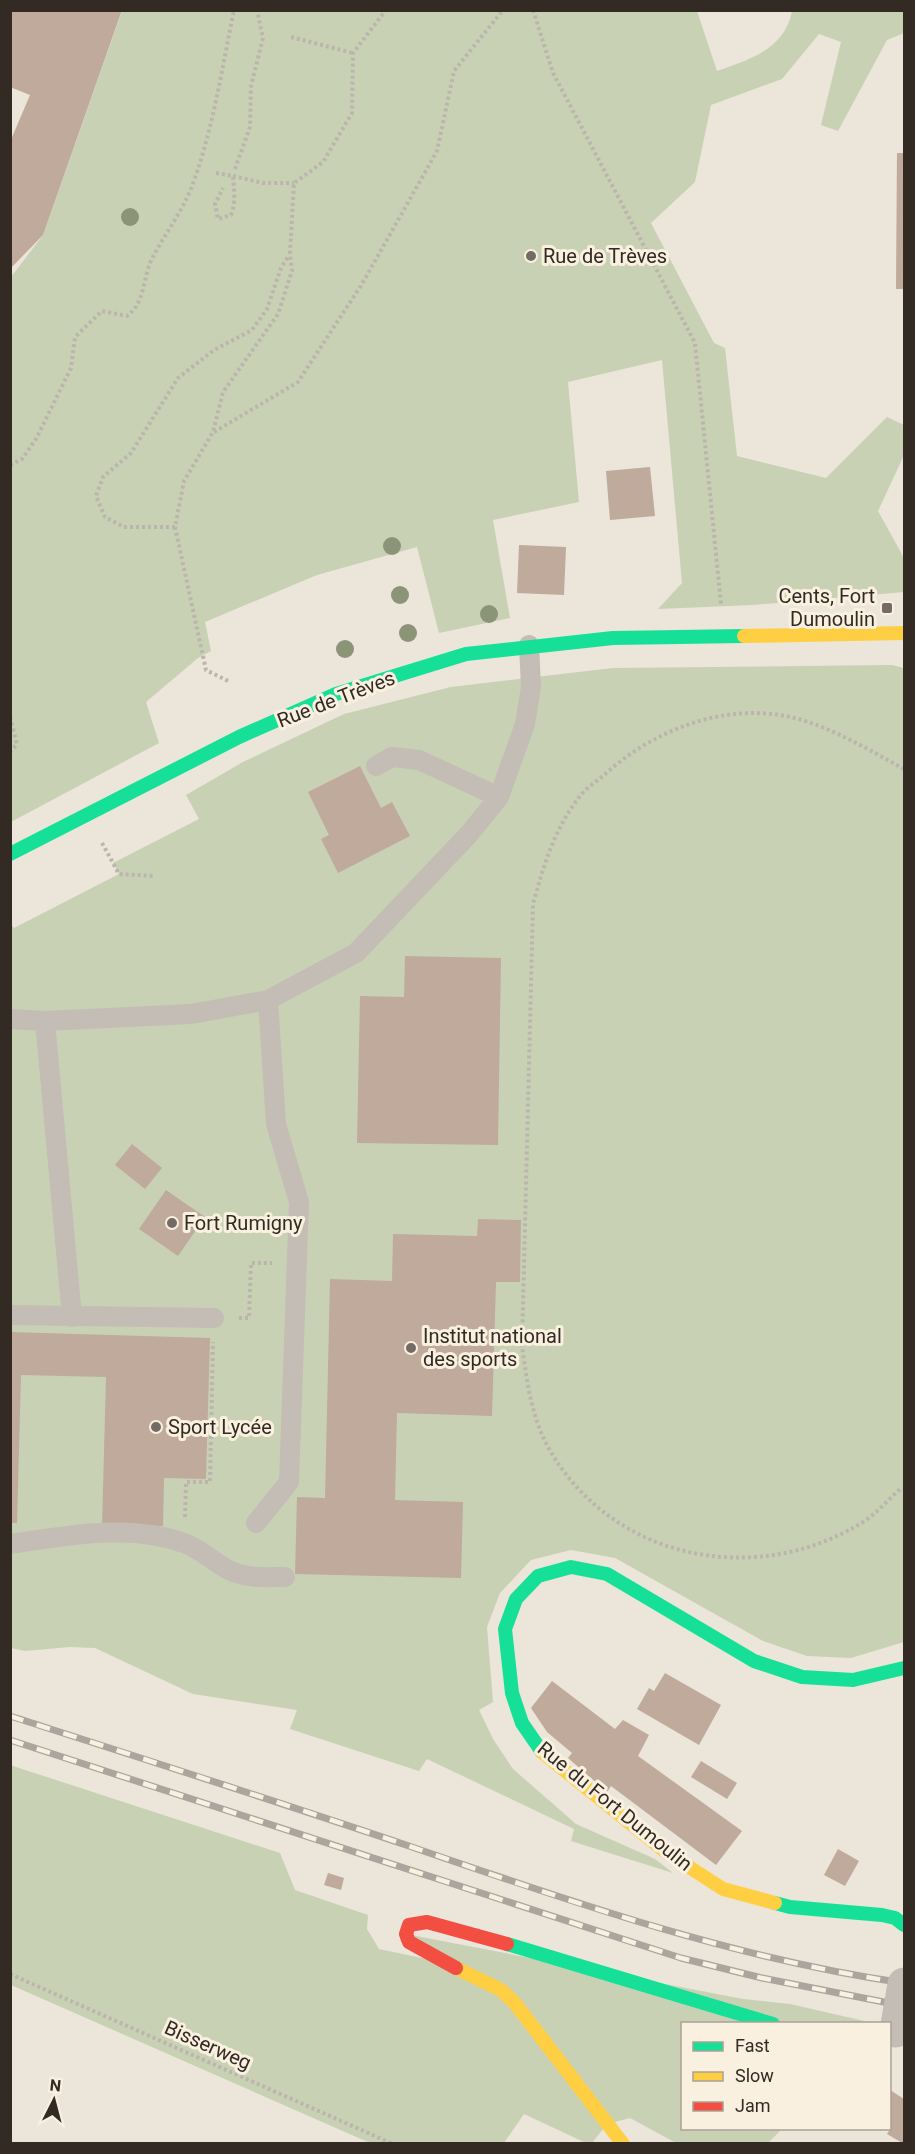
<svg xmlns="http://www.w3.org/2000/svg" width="915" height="2154" viewBox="0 0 915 2154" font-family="Roboto,sans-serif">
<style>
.green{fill:#c9d1b4}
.building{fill:#bfaa9b}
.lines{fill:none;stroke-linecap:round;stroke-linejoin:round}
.path{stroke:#bcb5ad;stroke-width:4;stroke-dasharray:3 3;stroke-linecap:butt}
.lane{stroke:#c3bdb5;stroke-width:20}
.fast{stroke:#16e098;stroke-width:14}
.slow{stroke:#ffcf43;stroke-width:14}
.jam{stroke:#f24e42;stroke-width:14}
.rail-casing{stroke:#aba59e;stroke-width:7}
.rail{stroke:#f9f0e0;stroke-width:4.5;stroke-dasharray:14;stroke-linecap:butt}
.street-bridge{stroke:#c3bdb5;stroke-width:33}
.tree{fill:#8c9478}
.poi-dot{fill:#736b64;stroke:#f9f0e0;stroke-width:2}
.labels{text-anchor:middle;stroke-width:6;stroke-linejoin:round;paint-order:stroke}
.poi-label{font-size:20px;fill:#332a24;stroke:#f9f0e0;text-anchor:start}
.street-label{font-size:20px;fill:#332a24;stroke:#f9f0e0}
</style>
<rect width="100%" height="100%" fill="#ebe5da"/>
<path class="green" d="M 122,11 L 697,11 L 717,71 C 749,60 785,49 792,11 L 904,11 L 904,33 L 887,40 L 838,131 L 821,125 L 841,42 L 819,34 L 782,79 L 711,105 L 695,182 L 651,223 L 714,343 L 725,348 L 737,456 L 826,478 L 887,417 L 904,425 L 904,455 L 878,511 L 904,558 L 904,592 L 753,605 L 658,609 L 682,583 L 662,360 L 568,382 L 579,502 L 493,520 L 510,618 L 439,633 L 417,547 L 317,575 L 205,622 L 211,651 L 198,658 L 146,702 L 159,743 L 11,822 L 11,277 L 43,235 Z
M 892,665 L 904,668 L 904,1642 L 851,1658 L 807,1656 L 763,1641 L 615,1558 L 571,1550 L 531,1560 L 500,1593 L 487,1627 L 493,1702 L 479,1710 L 493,1739 L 513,1769 L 576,1824 L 655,1859 L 673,1873 L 571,1841 L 574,1829 L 427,1759 L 419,1771 L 290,1729 L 297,1710 L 193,1694 L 95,1648 L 70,1647 L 25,1651 L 11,1648 L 10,923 L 14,928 L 119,874 L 113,863 L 199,819 L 186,795 L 243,762 L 344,714 L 451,687 L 613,668 Z
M 10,1765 L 280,1853 L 295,1890 L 368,1915 L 367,1929 L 379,1949 L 441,1962 L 406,1934 L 743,1999 L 790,2004 L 873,2023 L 682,2024 L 682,2128 L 782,2129 L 768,2143 L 676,2143 L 630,2118 L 607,2124 L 592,2143 L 586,2143 L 524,2114 L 504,2143 L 370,2143 L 11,1985 Z"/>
<path class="building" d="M 10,10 L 122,10 L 43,235 L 10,269 L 10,142 L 30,95 L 10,87 Z
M 897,153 L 904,153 L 904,289 L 896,289 Z
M 650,467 L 655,516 L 610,520 L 606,471 Z
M 519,545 L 566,547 L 564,595 L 517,593 Z
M 360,766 L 381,808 L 392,802 L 410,836 L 338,873 L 321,839 L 329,835 L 308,792 Z
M 405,956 L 501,958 L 498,1145 L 357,1143 L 360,996 L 404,997 Z
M 132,1144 L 162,1168 L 145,1189 L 115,1165 Z
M 166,1190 L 205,1217 L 178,1256 L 139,1229 Z
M 478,1219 L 521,1220 L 520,1282 L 496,1282 L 492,1416 L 397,1413 L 395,1500 L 463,1502 L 461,1578 L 295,1574 L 297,1497 L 325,1498 L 330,1279 L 392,1281 L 393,1234 L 477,1236 Z
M 10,1332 L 210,1338 L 206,1479 L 164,1478 L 163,1526 L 102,1525 L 106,1377 L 21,1375 L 17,1523 L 10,1523 Z
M 665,1673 L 721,1705 L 699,1745 L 637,1709 L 649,1688 L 654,1691 Z
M 552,1681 L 615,1729 L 623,1720 L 649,1735 L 638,1756 L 742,1831 L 716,1865 L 611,1786 L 607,1792 L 568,1758 L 572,1753 L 547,1732 L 531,1708 Z
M 701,1761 L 737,1783 L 727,1799 L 691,1777 Z
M 838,1849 L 859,1861 L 845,1886 L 824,1875 Z
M 328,1873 L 344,1878 L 341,1890 L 324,1885 Z
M 890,2090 L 904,2099 L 904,2144 L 887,2134 L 890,2129 Z"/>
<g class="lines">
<path class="path" d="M 533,10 L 553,73 L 695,343 L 721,604
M 291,37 L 353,53
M 235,169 L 250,127 L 251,86 L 263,38 L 257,10
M 216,173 L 233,176 C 234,189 236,203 231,215 L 218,219 L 215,204 L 223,188
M 233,176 L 263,183 L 294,183
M 214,432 L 298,382 L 362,284 L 437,151 L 454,71 L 503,10
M 10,465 L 22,459 L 36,439 L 71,368 L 75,337 L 102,311 L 127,316 C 144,304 143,281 150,263 C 162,237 181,215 192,186 C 213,130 222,68 234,10
M 175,527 L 124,527 L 105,517 L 96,496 L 103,477 L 131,453 L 178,378 L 214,350 L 252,330 L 267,309 L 281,268 L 289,255
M 228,681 L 206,670 L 175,527 L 184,481 L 213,432 L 223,392 L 278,314 L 292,271 L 290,253 L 294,183 L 323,162 L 352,113 L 353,53 L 386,10
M 10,717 L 17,744 L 10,752
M 904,769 C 871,751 838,731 802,720 C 731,699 656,728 604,775 C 596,782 586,788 580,796 C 554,829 544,865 533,904 L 522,1346 C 527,1381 531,1416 548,1447 C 611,1560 755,1589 863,1522 C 876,1514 888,1500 900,1489 L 904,1489
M 102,843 L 119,874 L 153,876
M 239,1318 L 249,1318 L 251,1263 L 272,1263
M 185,1517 L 186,1482 L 210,1482 L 213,1342
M 10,1974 L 393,2144"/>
<path class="lane" d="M 376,766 L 392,757 L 419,760 L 499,797
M 10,1019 L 45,1021 L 191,1014 L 268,1000
M 45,1021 L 72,1317
M 10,1315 L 214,1318
M 256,1523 L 289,1482 L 299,1202 L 276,1124 L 268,1000 L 356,953 L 469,834 L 499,797 L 525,724 L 531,687 L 529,645
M 10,1544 C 66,1536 129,1523 184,1543 C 199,1548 212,1561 227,1569 C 245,1579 265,1577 285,1577"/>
<path class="fast" d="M 10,854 L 239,737 L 336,694 L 466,654 L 613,638 L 744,636
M 542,1752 L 522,1723 L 512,1693 L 505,1629 L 516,1599 L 538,1576 L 571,1567 L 607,1574 L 754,1661 L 802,1677 L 853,1680 L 904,1668
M 775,1903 L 790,1907 L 882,1915 L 895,1918 L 904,1925
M 507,1944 L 773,2024"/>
<path class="slow" d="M 744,636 L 904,633
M 542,1752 L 666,1852 L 723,1889 L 775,1903
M 456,1968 L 501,1990 L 514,2002 L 623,2144"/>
<path class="jam" d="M 456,1968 L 409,1942 L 406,1934 L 409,1925 L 427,1922 L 507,1944"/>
<defs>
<path id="rail" d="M 10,1716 C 144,1759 279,1802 412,1847 C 572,1902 736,1959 904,1983
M 10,1740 L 681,1958 L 762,1978 L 904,2006"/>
</defs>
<use href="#rail" class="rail-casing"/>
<use href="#rail" class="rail"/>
<path class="street-bridge" d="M 896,2031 L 904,1984"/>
</g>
<g class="tree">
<circle cx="130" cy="217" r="9"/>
<circle cx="392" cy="546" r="9"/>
<circle cx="400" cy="595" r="9"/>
<circle cx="489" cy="614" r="9"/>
<circle cx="408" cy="633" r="9"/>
<circle cx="345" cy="649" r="9"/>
</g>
<g class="poi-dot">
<circle cx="531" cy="256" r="6"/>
<rect x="881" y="602" width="12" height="12" rx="3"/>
<circle cx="172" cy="1223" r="6"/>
<circle cx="411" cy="1348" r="6"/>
<circle cx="156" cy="1427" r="6"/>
</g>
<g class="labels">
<g class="poi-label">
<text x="543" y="263">Rue de Trèves</text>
<text x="875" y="603" text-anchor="end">Cents, Fort<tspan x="875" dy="23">Dumoulin</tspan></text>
<text x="184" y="1230">Fort Rumigny</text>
<text x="423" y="1343">Institut national<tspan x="423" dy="23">des sports</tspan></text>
<text x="168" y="1434">Sport Lycée</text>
</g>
<g class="street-label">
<text transform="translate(336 699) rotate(-21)" y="7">Rue de Trèves</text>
<text transform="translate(615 1806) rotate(39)" y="7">Rue du Fort Dumoulin</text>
<text transform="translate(208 2045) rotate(24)" y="7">Bisserweg</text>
</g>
</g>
<rect width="915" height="2154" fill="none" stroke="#332a24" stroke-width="24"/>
<rect x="681" y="2022" width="210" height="108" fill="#f9f0e0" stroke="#aaa195" stroke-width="1.5"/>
<rect x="693" y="2042" width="30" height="9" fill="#16e098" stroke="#aaa195" stroke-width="1.5"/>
<text x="735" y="2052" font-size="18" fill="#332a24">Fast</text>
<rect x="693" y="2072" width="30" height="9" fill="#ffcf43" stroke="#aaa195" stroke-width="1.5"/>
<text x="735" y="2082" font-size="18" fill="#332a24">Slow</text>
<rect x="693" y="2102" width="30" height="9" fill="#f24e42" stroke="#aaa195" stroke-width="1.5"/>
<text x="735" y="2112" font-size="18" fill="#332a24">Jam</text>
<g transform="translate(54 2100) rotate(6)" stroke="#f9f0e0" stroke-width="4.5" paint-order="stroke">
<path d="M0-4.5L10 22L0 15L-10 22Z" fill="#332a24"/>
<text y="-9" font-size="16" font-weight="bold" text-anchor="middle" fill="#332a24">N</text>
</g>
</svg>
